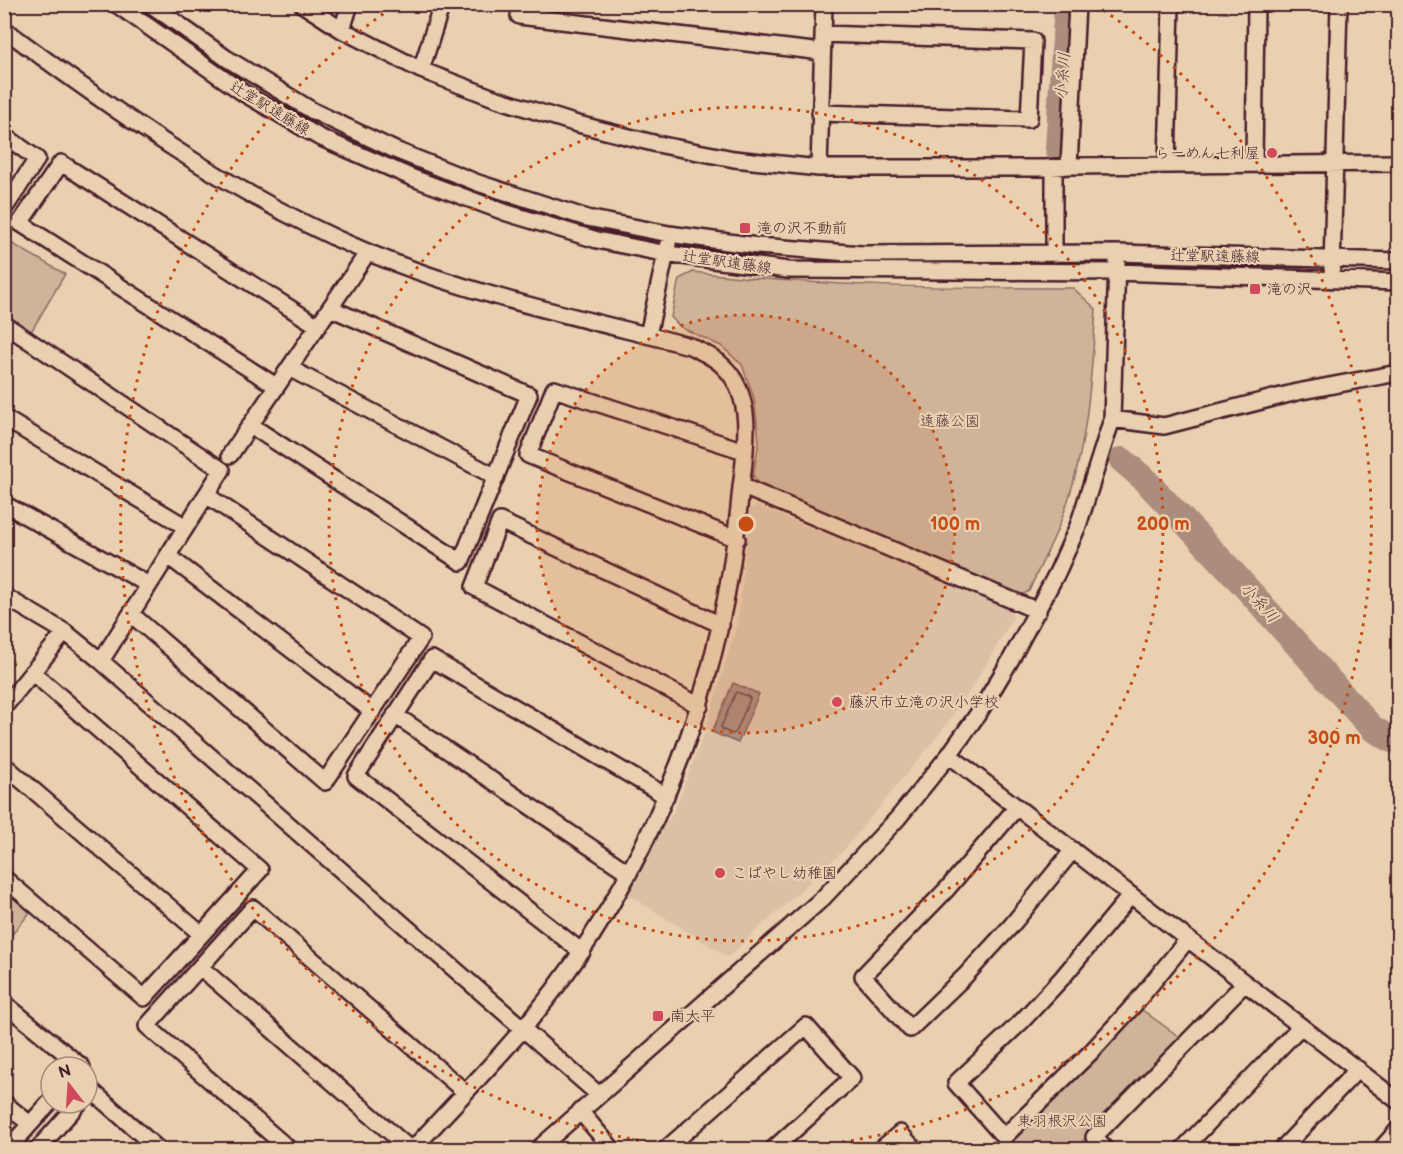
<svg xmlns="http://www.w3.org/2000/svg" width="1403" height="1154" viewBox="0 0 1403 1154" font-family="'Balsamiq Sans','Klee One',sans-serif">
<style>
.built{fill:#dac1a5}
.green{fill:#cfb49a;stroke:#8c6a62;stroke-width:1.5}
.water{fill:#ac8c7d;stroke:#85605c;stroke-width:1.5}
.lines{fill:none;stroke-linecap:round;stroke-linejoin:round}
.shore{stroke:#714b4c;stroke-width:1.5}
.river{stroke:#ac8c7d;stroke-width:26}
.minor-casing{stroke:#4a1f2b;stroke-width:20}
.minor{stroke:#e8d0b0;stroke-width:15}
.ring{fill:none;stroke:#c84d12;stroke-width:3;stroke-dasharray:3 6}
.poi-dot{fill:#d1495b;stroke:#e8d0b0;stroke-width:2}
.labels{text-anchor:middle;stroke-width:4.5;stroke-linejoin:round;paint-order:stroke}
.street-label{font-size:15px;fill:#4a1f2b;stroke:#e8d0b0}
.poi-label{font-size:15px;fill:#4a1f2b;stroke:#e8d0b0;text-anchor:start}
.park-label{font-size:15px;fill:#5e353c;stroke:#e8d0b0}
.water-label{font-size:16px;font-style:italic;fill:#5e353b;stroke:#e8d0b0}
.centre{fill:#c84d12;stroke:#e8d0b0;stroke-width:3}
.ring-label{font-size:18px;text-anchor:middle;font-weight:bold;fill:#c84d12;stroke:#e8d0b0;stroke-width:4.5;stroke-linejoin:round;paint-order:stroke}
</style>
<rect width="100%" height="100%" fill="#e8d0b0"/>
<filter id="ink" filterUnits="userSpaceOnUse"><feTurbulence type="fractalNoise" baseFrequency=".0167" numOctaves="2"/><feDisplacementMap in="SourceGraphic" scale="12" xChannelSelector="R" yChannelSelector="G"/><feConvolveMatrix kernelMatrix="1 2 1 2 8 2 1 2 1" color-interpolation-filters="sRGB"/></filter>
<g filter="url(#ink)">
<path class="built" d="M 758,506 L 1009,608 L 1013,618 L 975,683 L 941,732 L 843,851 L 728,957 L 618,888 L 673,813 L 685,783 L 708,722 L 738,621 L 750,508 Z"/>
<path class="green" d="M 4,239 L 65,274 L 31,332 L 5,315 Z
M 693,272 C 820,287 946,288 1073,288 L 1096,309 C 1091,381 1087,455 1060,523 C 1051,546 1039,568 1029,591 L 1020,596 L 759,485 L 753,476 L 759,441 L 754,398 L 742,365 L 721,346 L 680,327 L 671,317 L 679,279 Z
M 5,887 L 32,910 L 5,943 Z
M 1138,1007 L 1181,1038 L 1075,1149 L 994,1150 Z"/>
<path class="water" d="M 733,683 L 759,694 L 738,743 L 712,732 Z"/>
<g class="lines">
<path class="shore" d="M 736,692 L 748,696 L 750,699 L 736,732 L 733,734 L 723,730 L 721,727 Z"/>
<path class="river" d="M 1058,148 L 1067,4
M 1122,460 L 1144,479 L 1233,573 L 1372,728 L 1392,740 L 1398,741"/>
<defs>
<path id="minor" d="M 116,4 L 245,94 L 319,137 L 413,178 L 507,213 L 597,240 L 667,254 L 788,270 L 1116,272 L 1398,282
M 150,4 L 226,58 L 313,111 L 395,150 L 478,183 L 587,218 L 669,234 L 758,246 L 862,254 L 1117,253 L 1398,261
M 302,4 L 342,30 L 421,70 L 494,98 L 574,123 L 657,144 L 734,159 L 819,168 L 1045,168 L 1069,166 L 1398,163
M 521,4 L 519,16 L 822,52
M 4,29 C 118,114 235,196 367,252 C 471,295 581,318 690,346 C 702,352 715,357 725,368 C 757,401 744,456 740,497 C 724,674 662,847 554,990 C 511,1047 460,1097 412,1150
M 342,30 L 350,4
M 421,70 L 442,4
M 820,113 L 1029,119 L 1033,41 L 823,34
M 4,135 L 37,159 L 4,209
M 1254,164 L 1256,4
M 1167,165 L 1171,4
M 1069,166 L 1077,4
M 819,168 L 824,4
M 1054,254 L 1054,168
M 1332,269 L 1339,4
M 4,324 L 222,470 L 101,661
M 648,335 L 668,244
M 289,368 L 496,477
M 276,386 L 20,223 L 61,163 L 318,326
M 4,418 L 186,527
M 1112,419 L 1164,426 L 1297,392 L 1398,373
M 250,425 L 461,562 L 529,395 L 330,308
M 230,455 L 368,252
M 741,486 L 1038,611
M 4,504 L 149,585
M 737,539 L 528,455 L 554,389 L 744,451
M 168,556 L 372,711
M 4,596 L 65,632 L 101,661 L 599,1095
M 131,614 L 325,782 L 421,638 L 206,495
M 700,706 L 474,587 L 500,521 L 721,625
M 4,707 L 65,632
M 395,715 L 629,873
M 949,755 L 1398,1101
M 4,765 L 201,934
M 1017,807 L 947,889 L 863,976 L 910,1029 L 965,976 L 1011,926 L 1073,850
M 4,878 L 144,998 L 260,870 L 32,672
M 1131,895 L 1062,978 L 1022,1021 L 956,1083 L 1004,1137 L 1091,1052 L 1134,1005 L 1188,939
M 582,952 L 356,776 L 432,659 L 666,796
M 200,967 L 411,1150
M 4,1003 L 82,1067
M 87,1095 L 91,1090 L 159,1150
M 4,1103 L 30,1124
M 580,1111 L 613,1150
M 7,1150 L 51,1101
M 37,1150 L 79,1103
M 290,1150 L 147,1026 L 253,908 L 465,1092
M 537,1150 L 823,898 L 898,818 L 949,755 L 980,711 L 1010,661 L 1057,573 L 1078,526 L 1112,419 L 1117,262
M 665,1150 L 806,1026 L 852,1078 L 772,1150
M 880,1150 L 900,1133 L 915,1150
M 1106,1150 L 1094,1137 L 1245,983
M 1182,1150 L 1301,1026
M 1281,1150 L 1358,1069
M 1380,1150 L 1398,1130"/>
</defs>
<use href="#minor" class="minor-casing"/>
<use href="#minor" class="minor"/>
</g>
</g>
<circle cx="746" cy="524" r="209" fill="#c84d12" fill-opacity=".12"/>
<g class="ring">
<circle cx="746" cy="524" r="209"/>
<circle cx="746" cy="524" r="417"/>
<path d="M719 1149A626 626 0 0 1 396 5M1096 5A626 626 0 0 1 773 1149"/>
</g>
<g class="poi-dot">
<circle cx="1272" cy="153" r="6"/>
<rect x="739" y="222" width="12" height="12" rx="3"/>
<rect x="1249" y="283" width="12" height="12" rx="3"/>
<circle cx="837" cy="702" r="6"/>
<circle cx="720" cy="873" r="6"/>
<rect x="652" y="1010" width="12" height="12" rx="3"/>
</g>
<g class="labels">
<g class="street-label">
<text transform="translate(270 108) rotate(31)" y="5">辻堂駅遠藤線</text>
<text transform="translate(1215 256) rotate(1)" y="5">辻堂駅遠藤線</text>
<text transform="translate(727 262) rotate(8)" y="5">辻堂駅遠藤線</text>
</g>
<g class="poi-label">
<text x="1260" y="158" text-anchor="end">らーめん七利屋</text>
<text x="757" y="233">滝の沢不動前</text>
<text x="1267" y="294">滝の沢</text>
<text x="849" y="707">藤沢市立滝の沢小学校</text>
<text x="732" y="878">こばやし幼稚園</text>
<text x="670" y="1021">南大平</text>
</g>
<g class="park-label">
<text x="950" y="426">遠藤公園</text>
<text x="1062" y="1126">東羽根沢公園</text>
</g>
<g class="water-label">
<text transform="translate(1062 76) rotate(-86)" y="6">小糸川</text>
<text transform="translate(1260 602) rotate(48)" y="6">小糸川</text>
</g>
</g>
<circle cx="746" cy="524" r="9" class="centre"/>
<g class="ring-label">
<text x="955" y="530">100 m</text>
<text x="1163" y="530">200 m</text>
<text x="1334" y="744">300 m</text>
</g>
<rect width="1403" height="1154" fill="none" stroke="#e8d0b0" stroke-width="24"/>
<rect x="12" y="12" width="1379" height="1130" fill="none" stroke="#4a1f2b" stroke-width="2" filter="url(#ink)"/>
<g transform="translate(69 1085) rotate(343)"><circle r="28" fill="#e8d0b0" stroke="#a9897b" stroke-width="1.5"/>
<path d="M0-4.5L10 22L0 15L-10 22Z" fill="#d1495b"/>
<text y="-9" font-size="16" font-weight="bold" text-anchor="middle" fill="#4a1f2b">N</text>
</g>
</svg>
